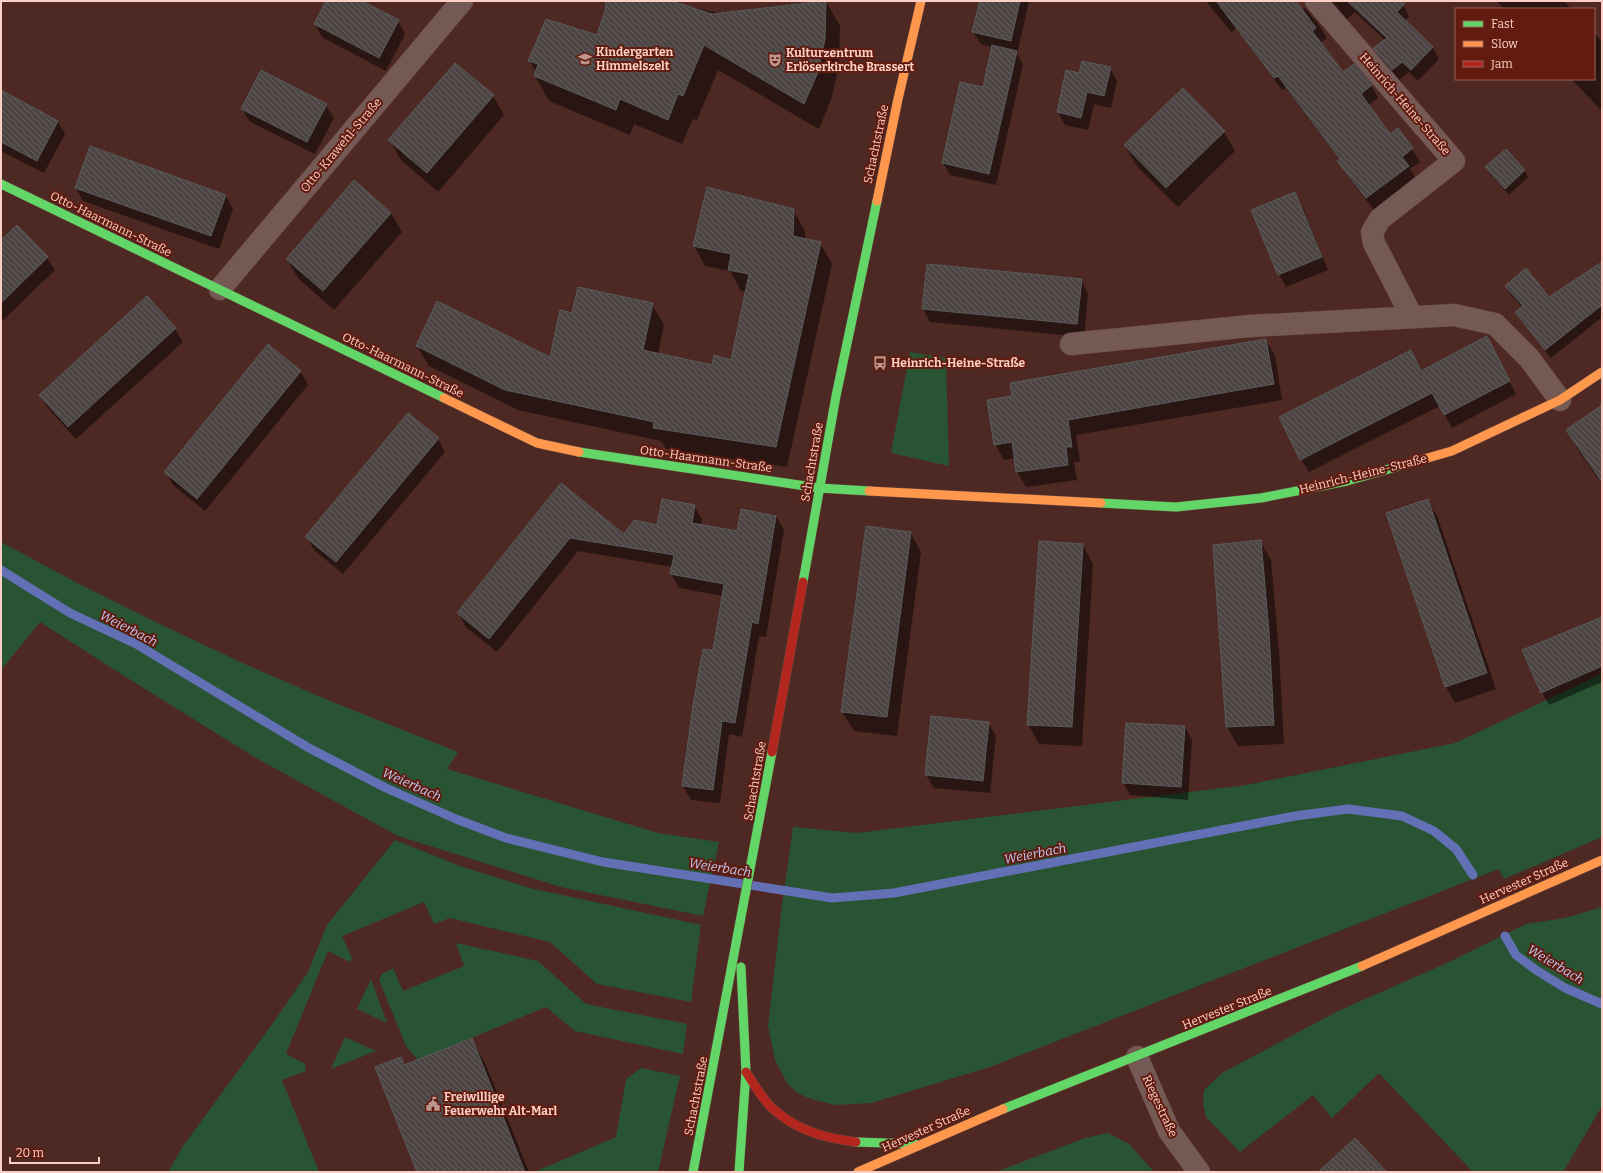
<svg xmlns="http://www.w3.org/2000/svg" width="1603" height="1173" viewBox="0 0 1603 1173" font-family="Bitter,serif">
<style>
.green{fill:#295434}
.shadow{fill:#0007}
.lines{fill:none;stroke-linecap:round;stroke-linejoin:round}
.stream{stroke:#6370b5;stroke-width:9}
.building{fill:url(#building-back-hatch);stroke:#585b5c}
.street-casing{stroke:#644640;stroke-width:23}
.fast-casing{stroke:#644640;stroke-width:10}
.slow-casing{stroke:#644640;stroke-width:10}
.jam-casing{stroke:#644640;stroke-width:10}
.street{stroke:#755954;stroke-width:22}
.fast{stroke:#63d668;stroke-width:9}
.slow{stroke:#ff974d;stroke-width:9}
.jam{stroke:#b3261e;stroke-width:9}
.labels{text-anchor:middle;stroke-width:4;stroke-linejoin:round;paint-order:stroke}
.poi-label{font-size:12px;font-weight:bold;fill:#fbcfc5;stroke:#611b0f;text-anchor:start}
.street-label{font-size:12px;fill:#fbcfc5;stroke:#611b0f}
.water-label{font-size:13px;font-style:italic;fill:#becaf4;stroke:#611b0f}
</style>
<defs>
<pattern id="building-back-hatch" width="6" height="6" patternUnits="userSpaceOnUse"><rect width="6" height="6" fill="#4c4544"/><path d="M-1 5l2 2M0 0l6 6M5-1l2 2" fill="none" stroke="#675f5e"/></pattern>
</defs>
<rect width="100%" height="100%" fill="#4e2822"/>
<path class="green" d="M 910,352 L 946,358 L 949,466 L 891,453 Z
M 1,542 L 81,585 L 168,628 L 247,665 L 330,701 L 458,752 L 447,769 L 658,833 L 719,842 L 703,916 L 561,887 L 398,836 L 256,758 L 121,674 L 40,622 L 1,670 Z
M 1602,674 L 1602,837 L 1504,879 L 1499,869 L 990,1067 L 871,1103 L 836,1105 L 811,1099 L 797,1093 L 787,1083 L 775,1060 L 768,1026 L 782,905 L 793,827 L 857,833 L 1246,785 L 1455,743 Z
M 395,840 L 460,866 L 530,888 L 701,925 L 691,1002 L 597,984 L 550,942 L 450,918 L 434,924 L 424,902 L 342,936 L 352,958 L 350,962 L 328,951 L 286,1054 L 305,1064 L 306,1071 L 282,1080 L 319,1172 L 168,1172 L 183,1146 L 273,1023 L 308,972 L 327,925 Z
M 1602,907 L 1602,1106 L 1563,1172 L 1473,1172 L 1379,1073 L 1332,1118 L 1313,1095 L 1240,1152 L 1206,1117 L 1203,1104 L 1204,1090 L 1222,1073 L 1338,1011 L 1447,963 L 1526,924 L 1565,918 Z
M 456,943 L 538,961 L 586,1004 L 687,1024 L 683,1054 L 575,1031 L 546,1007 L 418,1060 L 406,1046 L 379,980 L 382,974 L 393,968 L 403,991 L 464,966 Z
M 371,979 L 387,1023 L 357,1009 Z
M 345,1037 L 376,1051 L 331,1069 Z
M 641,1068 L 680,1076 L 658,1172 L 534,1172 L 616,1137 L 626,1079 Z
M 1108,1133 L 1129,1144 L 1154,1172 L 996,1172 L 1085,1138 Z"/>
<path class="shadow" d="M 327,1 L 360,1 L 398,21 L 405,34 L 386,71 L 322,37 L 315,24 Z
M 607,1 L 680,1 L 682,5 L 719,13 L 826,1 L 840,26 L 839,64 L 832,97 L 819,129 L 718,70 L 697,120 L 693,119 L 682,144 L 634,124 L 630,135 L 549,101 L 535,76 L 536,72 L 529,60 L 598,36 L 606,11 Z
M 981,1 L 1029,1 L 1017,54 L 1023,64 L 996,185 L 950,175 L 943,163 L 983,88 L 992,47 L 981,44 L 973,32 Z
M 1206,1 L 1280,1 L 1293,18 L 1305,8 L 1319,25 L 1327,38 L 1320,43 L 1343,73 L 1371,85 L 1378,98 L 1368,106 L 1390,136 L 1398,129 L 1412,149 L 1420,162 L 1410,169 L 1416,179 L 1374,210 L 1346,174 L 1339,161 L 1340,160 L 1286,88 L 1282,90 L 1236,28 L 1231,32 Z
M 1331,1 L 1399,1 L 1403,5 L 1409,16 L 1405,21 L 1433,48 L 1439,59 L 1418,81 L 1409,72 L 1399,80 L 1381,60 L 1375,49 L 1385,40 L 1355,12 L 1346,20 Z
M 1496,1 L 1564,1 L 1571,9 L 1505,9 Z
M 1594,33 L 1602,41 L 1602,111 L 1571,79 L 1594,79 Z
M 1110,68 L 1117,81 L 1111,108 L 1094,104 L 1088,130 L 1065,125 L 1058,112 L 1080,74 Z
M 262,71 L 326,105 L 334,118 L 315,154 L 250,122 L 242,109 Z
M 1183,89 L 1224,132 L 1235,151 L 1178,207 L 1136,165 L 1125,146 Z
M 1,92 L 58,122 L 65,134 L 44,173 L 1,151 Z
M 493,96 L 504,115 L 438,192 L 401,160 L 390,141 Z
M 1506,150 L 1525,171 L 1528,177 L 1509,195 L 1490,174 L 1487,168 Z
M 76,188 L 226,196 L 233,209 L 219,249 L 83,201 Z
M 1294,193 L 1302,206 L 1328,270 L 1286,287 L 1279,274 Z
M 793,210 L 805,231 L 805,240 L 820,243 L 832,264 L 787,467 L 666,449 L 661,441 L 518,410 L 429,366 L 417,346 L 551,358 L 573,314 L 652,304 L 664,325 L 658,354 L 713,366 L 732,361 L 746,292 L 741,291 L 730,271 L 705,266 L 694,246 Z
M 391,213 L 402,232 L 334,310 L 298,278 L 287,259 Z
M 1,241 L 47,258 L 55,270 L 1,322 Z
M 1602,273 L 1602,320 L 1601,318 L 1551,358 L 1522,321 L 1516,312 L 1522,307 L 1511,295 L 1506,286 L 1548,299 Z
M 1081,280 L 1088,293 L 1084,337 L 930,322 L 923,309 Z
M 147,298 L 175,329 L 183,342 L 76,439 L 48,408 L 40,395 Z
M 1266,340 L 1275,355 L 1282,400 L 1076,435 L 1080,462 L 1074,462 L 1077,480 L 1026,487 L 1017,472 L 1015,458 L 1004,460 L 995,444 L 1013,397 Z
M 268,346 L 301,372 L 308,385 L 205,511 L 173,485 L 166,472 Z
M 1494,351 L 1516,394 L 1452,428 L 1440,406 L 1309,472 L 1301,459 L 1411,352 L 1422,372 Z
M 1602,406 L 1602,484 L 1578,450 L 1567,431 Z
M 438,439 L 445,452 L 343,574 L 314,550 L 307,537 Z
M 561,484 L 624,535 L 658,526 L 694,506 L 702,519 L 701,526 L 738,532 L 776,516 L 784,530 L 766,637 L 759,636 L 742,737 L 729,734 L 720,803 L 691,800 L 683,786 L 714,651 L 723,596 L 679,588 L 671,574 L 672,567 L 578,551 L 497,652 L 466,627 L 458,613 Z
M 1427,500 L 1437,516 L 1496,689 L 1455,703 L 1446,687 Z
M 910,532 L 921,552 L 897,736 L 854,731 L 842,712 Z
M 1260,541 L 1271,560 L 1279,652 L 1284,744 L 1238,746 L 1227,727 L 1215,546 Z
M 1082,544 L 1093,564 L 1082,746 L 1039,744 L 1028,724 Z
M 1602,618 L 1602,682 L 1549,705 L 1542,692 Z
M 988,723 L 996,736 L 990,793 L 934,788 L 926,775 Z
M 1185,727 L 1192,740 L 1188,800 L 1130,795 L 1123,782 Z
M 472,1040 L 486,1065 L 529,1172 L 418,1172 L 401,1058 L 405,1066 Z"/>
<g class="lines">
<path class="stream" d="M 1,570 L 70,613 L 136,644 L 309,748 L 386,788 L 456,819 L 506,838 L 603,862 L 832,898 L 894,893 L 1295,816 L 1348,809 L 1402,816 L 1434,831 L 1456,849 L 1473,875
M 1505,936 L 1516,955 L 1536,970 L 1565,988 L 1602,1004"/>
</g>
<path class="building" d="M 326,1 L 362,1 L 399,20 L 379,58 L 314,24 Z
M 606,1 L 672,1 L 712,14 L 826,1 L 825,39 L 818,72 L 804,104 L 704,45 L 683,96 L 678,94 L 668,120 L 620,99 L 616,110 L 534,76 L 538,64 L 528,61 L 546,19 L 597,35 L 605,11 Z
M 980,1 L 1020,1 L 1011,41 L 972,32 Z
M 1216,1 L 1296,1 L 1316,28 L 1312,31 L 1343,72 L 1354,64 L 1372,85 L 1361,94 L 1390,134 L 1398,128 L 1413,148 L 1402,157 L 1409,166 L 1366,198 L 1337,161 L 1340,159 L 1278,76 L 1274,78 Z
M 1347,1 L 1407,1 L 1397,12 L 1433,47 L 1411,70 L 1402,62 L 1392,70 L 1373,48 L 1387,38 Z
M 992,45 L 1017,51 L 989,174 L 942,163 L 960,82 L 983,87 Z
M 1082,61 L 1111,67 L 1104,96 L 1087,92 L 1081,118 L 1057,112 L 1066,70 L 1079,73 Z
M 455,63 L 494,95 L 427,173 L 388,140 Z
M 261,70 L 327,104 L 307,142 L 241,109 Z
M 1183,88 L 1225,131 L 1166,188 L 1124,145 Z
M 1,90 L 58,121 L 37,161 L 1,142 Z
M 90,146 L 226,195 L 211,236 L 75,188 Z
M 1506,149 L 1525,170 L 1505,189 L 1485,167 Z
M 354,180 L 391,213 L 323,291 L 286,259 Z
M 707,187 L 794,209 L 793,236 L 821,242 L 776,447 L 653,428 L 654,422 L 505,390 L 416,346 L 437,301 L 550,357 L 560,310 L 572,313 L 578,287 L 653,303 L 643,350 L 712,365 L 714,355 L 731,360 L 749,274 L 728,270 L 731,254 L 693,246 Z
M 1295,192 L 1322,257 L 1278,275 L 1251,210 Z
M 17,225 L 48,257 L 1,303 L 1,240 Z
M 1602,262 L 1602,305 L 1545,350 L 1515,312 L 1523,306 L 1505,286 L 1526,268 L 1549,297 Z
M 927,264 L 1082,279 L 1077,324 L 922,309 Z
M 147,296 L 176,328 L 68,427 L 39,395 Z
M 1487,336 L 1510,381 L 1444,415 L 1432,393 L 1300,460 L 1279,417 L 1411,350 L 1421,371 Z
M 1266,339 L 1274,384 L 1068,420 L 1072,447 L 1066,447 L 1068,465 L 1016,472 L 1012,442 L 994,445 L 987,400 L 1012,396 L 1010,383 Z
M 268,344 L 301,371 L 197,499 L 164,472 Z
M 1602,405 L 1602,482 L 1566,430 Z
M 408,413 L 439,438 L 336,562 L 305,537 Z
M 561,483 L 624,534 L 634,520 L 657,525 L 662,499 L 695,505 L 692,523 L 737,531 L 741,509 L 776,516 L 758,624 L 752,622 L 735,723 L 722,721 L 713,790 L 682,786 L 693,705 L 703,649 L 713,650 L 724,584 L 670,574 L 674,555 L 570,538 L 489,639 L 457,613 Z
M 1428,499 L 1487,673 L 1445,687 L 1386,513 Z
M 866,526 L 911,532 L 887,717 L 841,712 Z
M 1261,540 L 1269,632 L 1274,725 L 1226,727 L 1213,545 Z
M 1039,541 L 1083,544 L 1072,727 L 1027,725 Z
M 1602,617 L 1602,666 L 1541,693 L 1522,650 Z
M 931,716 L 989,722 L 983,781 L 925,775 Z
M 1126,723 L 1185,726 L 1181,787 L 1122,783 Z
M 472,1038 L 525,1172 L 417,1172 L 375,1067 L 401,1057 L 404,1065 Z
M 1355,1138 L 1387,1172 L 1318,1172 Z"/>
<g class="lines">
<defs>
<path id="street" d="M 1316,1 L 1454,161 L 1380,219 L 1372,232 L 1374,243 L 1412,317
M 220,289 L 462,1
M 1071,344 L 1250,326 L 1454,315 L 1495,324 L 1529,358 L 1560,400
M 1137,1057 L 1169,1131 L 1199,1172"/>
<path id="fast" d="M 1,184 L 444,398
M 579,452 L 819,488 L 869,491
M 1101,503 L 1176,507 L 1261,498 L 1347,481 L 1417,461
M 803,582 L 836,396 L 877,201
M 1003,1109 L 1362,966
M 856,1142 L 915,1144
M 693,1172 L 772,752
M 739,1172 L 746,1072 L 741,967"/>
<path id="slow" d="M 877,201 L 898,99 L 921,1
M 444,398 L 537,443 L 579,452
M 1417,461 L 1452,451 L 1560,400 L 1602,372
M 869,491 L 1101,503
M 1362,966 L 1602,860
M 858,1172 L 1003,1109"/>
<path id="jam" d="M 772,752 L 803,582
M 746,1072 C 754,1084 761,1097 771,1107 C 795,1130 824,1138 856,1142"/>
</defs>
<use href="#street" class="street-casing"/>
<use href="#fast" class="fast-casing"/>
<use href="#slow" class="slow-casing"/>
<use href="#jam" class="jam-casing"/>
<use href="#street" class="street"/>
<use href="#fast" class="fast"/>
<use href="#slow" class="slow"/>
<use href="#jam" class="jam"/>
</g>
<defs>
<symbol id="school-bare" viewBox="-9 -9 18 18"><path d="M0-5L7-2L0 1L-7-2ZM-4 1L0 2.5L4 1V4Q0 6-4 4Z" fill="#be958c" stroke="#611b0f" stroke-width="2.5" paint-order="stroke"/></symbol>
<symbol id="theatre-bare" viewBox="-9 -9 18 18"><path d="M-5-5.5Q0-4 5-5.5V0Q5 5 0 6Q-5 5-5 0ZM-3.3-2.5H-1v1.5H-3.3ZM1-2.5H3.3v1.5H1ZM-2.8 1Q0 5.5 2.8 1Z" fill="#be958c" stroke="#611b0f" stroke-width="2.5" paint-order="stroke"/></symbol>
<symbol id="bus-bare" viewBox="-9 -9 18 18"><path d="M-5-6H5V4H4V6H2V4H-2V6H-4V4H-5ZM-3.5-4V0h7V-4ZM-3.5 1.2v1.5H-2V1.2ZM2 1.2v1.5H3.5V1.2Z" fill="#be958c" stroke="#611b0f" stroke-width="2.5" paint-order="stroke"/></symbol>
<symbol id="civic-bare" viewBox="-9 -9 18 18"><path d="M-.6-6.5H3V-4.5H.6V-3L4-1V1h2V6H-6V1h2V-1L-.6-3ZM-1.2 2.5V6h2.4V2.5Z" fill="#be958c" stroke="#611b0f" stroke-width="2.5" paint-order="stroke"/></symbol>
</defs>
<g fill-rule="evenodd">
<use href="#school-bare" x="575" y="49" width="20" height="20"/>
<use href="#theatre-bare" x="765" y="50" width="20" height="20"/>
<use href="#bus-bare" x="870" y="353" width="20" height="20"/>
<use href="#civic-bare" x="423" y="1094" width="20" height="20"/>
</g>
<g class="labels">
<g class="poi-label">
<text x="596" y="56">Kindergarten<tspan x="596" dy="14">Himmelszelt</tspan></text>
<text x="786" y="57">Kulturzentrum<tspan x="786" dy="14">Erlöserkirche Brassert</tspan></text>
<text x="891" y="367">Heinrich-Heine-Straße</text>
<text x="444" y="1101">Freiwillige<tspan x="444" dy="14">Feuerwehr Alt-Marl</tspan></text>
</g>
<g class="street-label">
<text transform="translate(1405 104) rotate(49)" y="4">Heinrich-Heine-Straße</text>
<text transform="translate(876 144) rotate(-78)" y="4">Schachtstraße</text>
<text transform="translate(341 145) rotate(-50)" y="4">Otto-Krawehl-Straße</text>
<text transform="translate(111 224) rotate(26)" y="4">Otto-Haarmann-Straße</text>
<text transform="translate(403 365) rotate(26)" y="4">Otto-Haarmann-Straße</text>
<text transform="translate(706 459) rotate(8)" y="4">Otto-Haarmann-Straße</text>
<text transform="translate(812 462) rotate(-80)" y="4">Schachtstraße</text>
<text transform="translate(1363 474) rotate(-14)" y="4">Heinrich-Heine-Straße</text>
<text transform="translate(755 781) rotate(-80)" y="4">Schachtstraße</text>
<text transform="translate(1524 881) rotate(-24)" y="4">Hervester Straße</text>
<text transform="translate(1227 1008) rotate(-22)" y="4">Hervester Straße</text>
<text transform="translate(696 1096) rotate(-79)" y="4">Schachtstraße</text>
<text transform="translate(1160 1106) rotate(65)" y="4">Riegestraße</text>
<text transform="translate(926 1129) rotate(-24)" y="4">Hervester Straße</text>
</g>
<g class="water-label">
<text transform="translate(129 628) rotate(27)" y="5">Weierbach</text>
<text transform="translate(412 784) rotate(24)" y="5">Weierbach</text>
<text transform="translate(1035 853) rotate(-11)" y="5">Weierbach</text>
<text transform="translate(720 867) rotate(9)" y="5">Weierbach</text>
<text transform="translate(1556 964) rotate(31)" y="5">Weierbach</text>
</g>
</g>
<rect width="1603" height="1173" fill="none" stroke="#fbcfc5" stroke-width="4"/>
<rect x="1455" y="8" width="140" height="72" fill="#611b0f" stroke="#9f6358"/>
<rect x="1463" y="21" width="20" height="6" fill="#63d668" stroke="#9f6358"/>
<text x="1491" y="28" font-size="12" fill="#fbcfc5">Fast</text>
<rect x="1463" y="41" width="20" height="6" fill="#ff974d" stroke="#9f6358"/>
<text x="1491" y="48" font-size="12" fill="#fbcfc5">Slow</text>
<rect x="1463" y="61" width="20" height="6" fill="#b3261e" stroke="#9f6358"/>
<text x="1491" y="68" font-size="12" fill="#fbcfc5">Jam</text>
<path d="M10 1157v6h89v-6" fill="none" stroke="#fbcfc5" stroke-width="2"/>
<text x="16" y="1157" font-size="12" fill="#fbcfc5" stroke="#611b0f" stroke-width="3" paint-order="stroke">20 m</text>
</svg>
